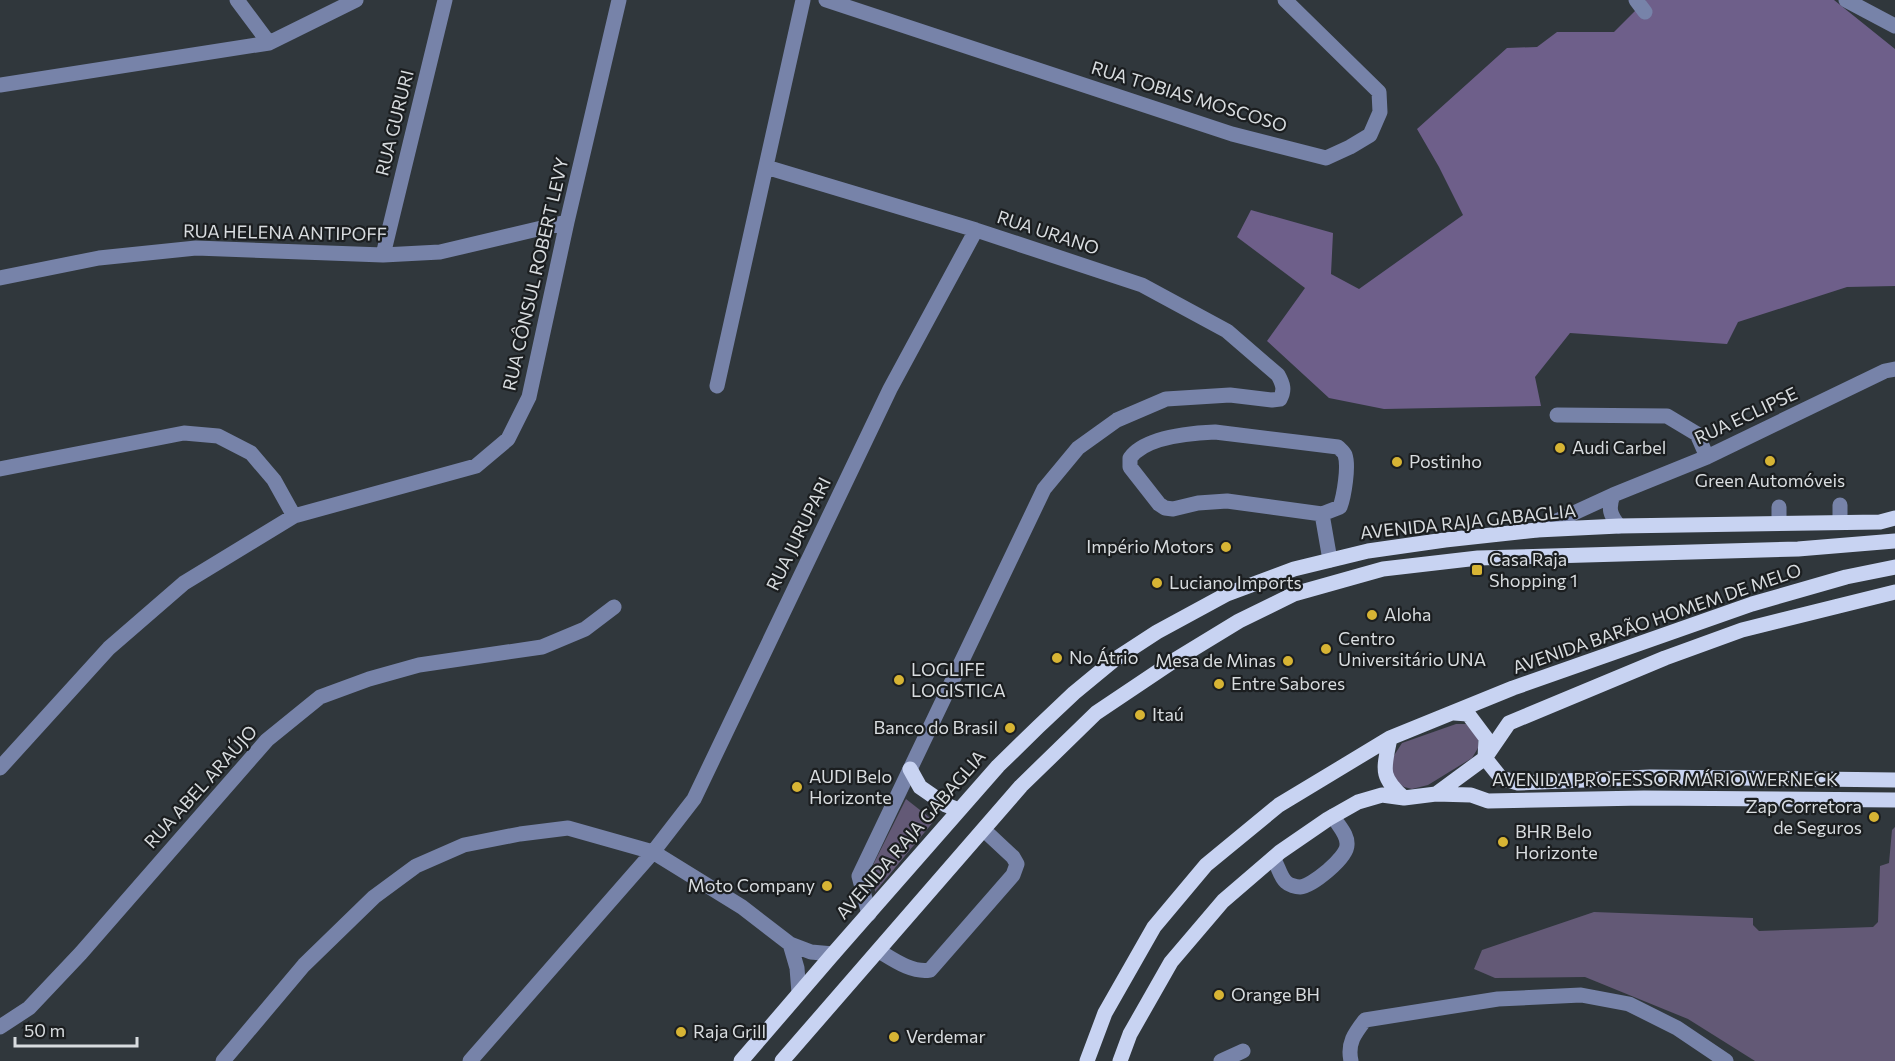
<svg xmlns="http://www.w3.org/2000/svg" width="1895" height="1061" viewBox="0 0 1895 1061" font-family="Commissioner,sans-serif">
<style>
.green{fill:#635976}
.forest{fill:#6e5f8a}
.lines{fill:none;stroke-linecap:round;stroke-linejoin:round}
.minor{stroke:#7783a9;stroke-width:15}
.major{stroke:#c8d3f2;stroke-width:15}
.poi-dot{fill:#d7b434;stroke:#1b1e20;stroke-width:2}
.labels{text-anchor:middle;stroke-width:4.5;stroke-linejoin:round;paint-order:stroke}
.street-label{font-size:18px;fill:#d8dcdf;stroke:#1b1e20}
.poi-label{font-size:18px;fill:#d8dcdf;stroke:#1b1e20;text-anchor:start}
</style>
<rect width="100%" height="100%" fill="#30373c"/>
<path class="green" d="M 1456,724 L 1466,724 L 1478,738 L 1478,748 L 1472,758 L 1428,785 L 1412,789 L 1404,787 L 1399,783 L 1392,774 L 1393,757 L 1402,743 Z
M 906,799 L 934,821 L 875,892 L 873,865 Z
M 1895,827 L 1895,1061 L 1755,1061 L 1688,1019 L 1585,977 L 1495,978 L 1474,969 L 1482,950 L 1594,912 L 1753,918 L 1753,925 L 1759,931 L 1873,927 L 1878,922 L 1880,866 L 1889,863 L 1892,830 Z"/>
<path class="forest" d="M 1646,0 L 1834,0 L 1895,49 L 1895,286 L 1847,287 L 1738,322 L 1727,344 L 1570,333 L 1535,377 L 1541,406 L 1384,409 L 1329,398 L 1267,341 L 1305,288 L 1237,237 L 1251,210 L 1333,233 L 1331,274 L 1359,289 L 1463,215 L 1439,167 L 1417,129 L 1507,48 L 1537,47 L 1557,32 L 1614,32 Z"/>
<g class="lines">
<path class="minor" d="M 237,0 L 269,43
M 826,0 L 1232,134 L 1326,158 L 1350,147 L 1370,135 L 1380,112 L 1379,92 L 1285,0
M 1636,0 L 1645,12
M 1846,0 L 1895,26
M 0,85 L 269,43 L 356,0
M 766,167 L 976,230 L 1142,285 L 1227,331 L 1278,375 C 1283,384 1285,390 1280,399 L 1272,400 L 1230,395 L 1166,399 L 1117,420 L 1078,448 L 1044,489 L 859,876 L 869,914
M 383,255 L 445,0
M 0,278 L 99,258 L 196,248 L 383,255 L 440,252 L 567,222
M 717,386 L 803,0
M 1557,415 L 1667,416 L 1697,434 L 1707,457
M 1215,432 L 1338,447 C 1341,450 1344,452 1345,455 C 1349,466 1344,496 1340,507 L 1322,514 L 1227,501 L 1198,503 L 1173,509 L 1165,508 L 1159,504 L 1130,467 L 1130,458 C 1145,437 1191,433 1215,432 Z
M 0,469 L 184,433 L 218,436 L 251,453 L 274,480 L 294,516
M 1613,495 C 1608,509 1610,515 1619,526
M 1840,505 L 1840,522
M 1779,507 L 1779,523
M 1322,514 L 1330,560
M 1537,530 L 1613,495 L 1707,457 L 1885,371 L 1895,369
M 0,768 L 109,648 L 184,583 L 294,516 L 476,466 L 508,439 L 529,397 L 567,222 L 619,0
M 1273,858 C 1278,865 1280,877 1286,882 C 1289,885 1296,887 1300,887 C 1312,886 1347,858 1347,845 C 1348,834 1338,826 1333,816
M 790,944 L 797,968 L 799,993
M 879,951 C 894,960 912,973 930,970 L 1013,875 L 1017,864 L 1013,857 L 984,830
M 0,1027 L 29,1008 L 81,953 L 267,740 L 320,697 L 369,679 L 419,665 L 542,647 L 585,629 L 614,607
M 223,1061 L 304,965 L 374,897 L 416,866 L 464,845 L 520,834 L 568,828 L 653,852 L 742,907 L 790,944 L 811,952 L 833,954
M 470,1061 L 653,852 L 694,799 L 890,389 L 976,230
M 1221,1061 L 1243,1051
M 1351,1061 C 1347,1043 1355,1033 1365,1020 L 1498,999 L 1581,995 L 1629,1004 L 1677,1028 L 1726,1061"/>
<path class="major" d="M 1454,713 L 1468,714 L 1486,738 L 1485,758
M 1390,738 C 1384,769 1379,776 1404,798
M 1485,758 L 1501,778 L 1518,783 L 1650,777 L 1895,780
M 910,769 L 920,787 L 946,805 L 959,810
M 1436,794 L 1471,795 L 1488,801 L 1644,798 L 1895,800
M 741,1061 L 833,954 L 998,766 L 1038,727 L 1074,693 L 1114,660 L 1157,632 L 1227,594 L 1294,569 L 1368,551 L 1445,540 L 1537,530 L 1619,526 L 1880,522 L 1895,518
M 782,1061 L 1021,786 L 1096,713 L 1175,660 L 1239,621 L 1294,594 L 1383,569 L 1478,558 L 1798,549 L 1895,541
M 1087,1061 L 1105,1013 L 1154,927 L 1206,865 L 1279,805 L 1390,738 L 1513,688 L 1752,604 L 1846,577 L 1895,567
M 1120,1061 L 1130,1034 L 1171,962 L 1223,901 L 1280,852 L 1328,819 L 1358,802 L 1382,795 L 1404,798 L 1436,794 L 1485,758 L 1509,723 L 1665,658 L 1742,630 L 1895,592"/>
</g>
<g class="poi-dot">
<circle cx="1560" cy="448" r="6"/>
<circle cx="1770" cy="461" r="6"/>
<circle cx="1397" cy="462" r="6"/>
<circle cx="1226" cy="547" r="6"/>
<rect x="1471" y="564" width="12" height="12" rx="3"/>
<circle cx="1157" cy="583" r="6"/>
<circle cx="1372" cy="615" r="6"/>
<circle cx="1326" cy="649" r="6"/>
<circle cx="1057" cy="658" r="6"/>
<circle cx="1288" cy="661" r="6"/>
<circle cx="899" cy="680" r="6"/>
<circle cx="1219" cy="684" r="6"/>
<circle cx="1140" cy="715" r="6"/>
<circle cx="1010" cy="728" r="6"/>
<circle cx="797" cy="787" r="6"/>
<circle cx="1874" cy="817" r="6"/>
<circle cx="1503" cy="842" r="6"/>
<circle cx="827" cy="886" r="6"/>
<circle cx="1219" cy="995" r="6"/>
<circle cx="681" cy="1032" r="6"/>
<circle cx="894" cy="1037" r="6"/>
</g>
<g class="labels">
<g class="street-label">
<text transform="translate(1189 97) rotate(17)" y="6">RUA TOBIAS MOSCOSO</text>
<text transform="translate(395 123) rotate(-76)" y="6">RUA GURURI</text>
<text transform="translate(285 233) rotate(1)" y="6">RUA HELENA ANTIPOFF</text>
<text transform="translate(1048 233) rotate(18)" y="6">RUA URANO</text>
<text transform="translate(536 274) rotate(-77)" y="6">RUA CÔNSUL ROBERT LEVY</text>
<text transform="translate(1746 416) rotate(-25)" y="6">RUA ECLIPSE</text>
<text transform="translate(1468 522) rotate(-6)" y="6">AVENIDA RAJA GABAGLIA</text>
<text transform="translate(799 534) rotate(-64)" y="6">RUA JURUPARI</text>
<text transform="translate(1657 619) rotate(-19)" y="6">AVENIDA BARÃO HOMEM DE MELO</text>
<text x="1665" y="786">AVENIDA PROFESSOR MÁRIO WERNECK</text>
<text transform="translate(201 787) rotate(-48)" y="6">RUA ABEL ARAÚJO</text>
<text transform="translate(911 835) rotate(-49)" y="6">AVENIDA RAJA GABAGLIA</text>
</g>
<g class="poi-label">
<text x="1572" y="454">Audi Carbel</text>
<text x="1409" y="468">Postinho</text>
<text x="1770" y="487" text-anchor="middle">Green Automóveis</text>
<text x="1214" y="553" text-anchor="end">Império Motors</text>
<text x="1489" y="566">Casa Raja<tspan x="1489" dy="21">Shopping 1</tspan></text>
<text x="1169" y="589">Luciano Imports</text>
<text x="1384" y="621">Aloha</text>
<text x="1338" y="645">Centro<tspan x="1338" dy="21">Universitário UNA</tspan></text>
<text x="1069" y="664">No Átrio</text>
<text x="1276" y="667" text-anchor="end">Mesa de Minas</text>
<text x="911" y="676">LOGLIFE<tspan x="911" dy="21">LOGISTICA</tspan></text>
<text x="1231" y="690">Entre Sabores</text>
<text x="1152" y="721">Itaú</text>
<text x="998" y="734" text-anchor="end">Banco do Brasil</text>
<text x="809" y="783">AUDI Belo<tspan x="809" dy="21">Horizonte</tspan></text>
<text x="1862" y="813" text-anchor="end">Zap Corretora<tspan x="1862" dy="21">de Seguros</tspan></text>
<text x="1515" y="838">BHR Belo<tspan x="1515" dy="21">Horizonte</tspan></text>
<text x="815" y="892" text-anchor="end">Moto Company</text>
<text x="1231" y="1001">Orange BH</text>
<text x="693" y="1038">Raja Grill</text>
<text x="906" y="1043">Verdemar</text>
</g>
</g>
<path d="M15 1037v9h122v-9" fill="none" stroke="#d8dcdf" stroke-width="3"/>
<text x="24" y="1037" font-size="18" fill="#d8dcdf" stroke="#1b1e20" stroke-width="4.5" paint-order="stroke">50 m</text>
</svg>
